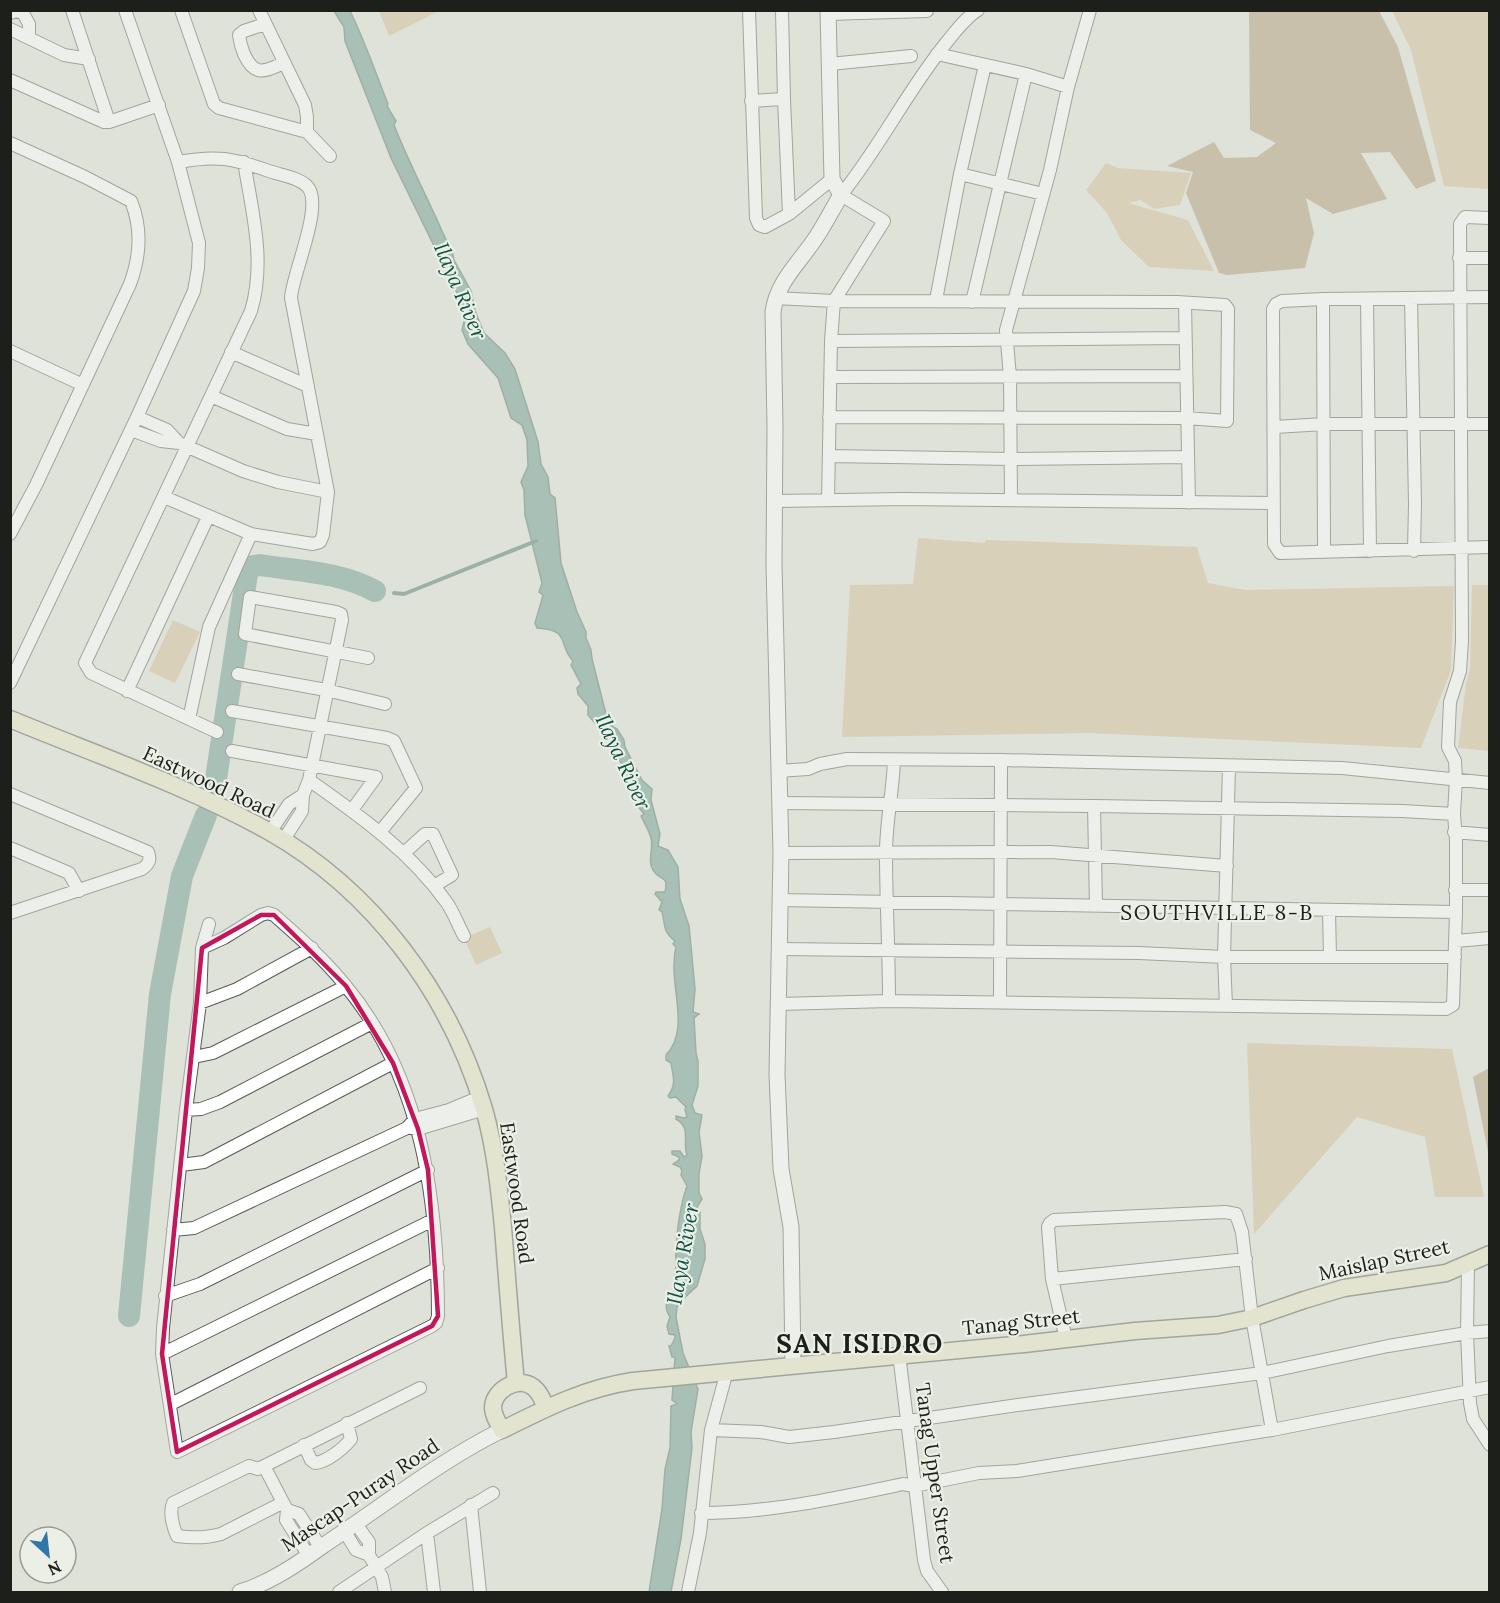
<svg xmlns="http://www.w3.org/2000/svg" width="1500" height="1603" viewBox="0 0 1500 1603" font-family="Lora,serif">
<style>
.green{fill:#d3bb95}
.forest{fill:#ae9772}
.water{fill:#66988a;stroke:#507469;stroke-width:1.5}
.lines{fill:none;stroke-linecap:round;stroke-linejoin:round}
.stream{stroke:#507469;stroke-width:4}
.river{stroke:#66988a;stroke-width:22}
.minor-casing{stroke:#575b53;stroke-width:14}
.tertiary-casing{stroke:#575b53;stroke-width:17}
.secondary-casing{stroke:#575b53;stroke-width:19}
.minor{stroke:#fff;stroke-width:12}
.tertiary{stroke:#fff;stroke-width:15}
.secondary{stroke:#e9e6c4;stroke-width:16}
.marked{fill:none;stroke:#c2185b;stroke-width:4.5;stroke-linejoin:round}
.labels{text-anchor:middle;stroke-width:4.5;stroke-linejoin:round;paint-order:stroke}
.street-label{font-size:20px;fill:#1d1f1b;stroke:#ebefe5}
.water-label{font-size:21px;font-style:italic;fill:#0d5344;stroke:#ebefe5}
.neighbourhood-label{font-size:21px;letter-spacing:1.5px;fill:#1d1f1b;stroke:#ebefe5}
.district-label{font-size:26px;font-weight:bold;letter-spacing:1.5px;fill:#1d1f1b;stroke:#ebefe5}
</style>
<rect width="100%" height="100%" fill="#dee2d8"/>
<path class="green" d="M 379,11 L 439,11 L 389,36 Z
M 1392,11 L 1489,11 L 1489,189 L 1444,186 L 1411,50 Z
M 1106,163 L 1118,168 L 1191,173 L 1180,205 L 1154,209 L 1140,200 L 1128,203 L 1188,220 L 1214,271 L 1149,267 L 1121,240 L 1107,213 L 1086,190 Z
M 918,538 L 984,543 L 986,540 L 1197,547 L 1208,583 L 1245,590 L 1454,586 L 1451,670 L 1421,748 L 1089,733 L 842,737 L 850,585 L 913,584 Z
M 1472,585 L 1489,585 L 1489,751 L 1458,748 L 1466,684 L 1470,668 Z
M 173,620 L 200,632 L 175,683 L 149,671 Z
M 490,927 L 502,953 L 476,965 L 464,938 Z
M 1247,1043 L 1452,1049 L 1484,1197 L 1435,1197 L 1425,1137 L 1357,1117 L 1254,1234 Z"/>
<path class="forest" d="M 1249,11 L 1379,11 L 1398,47 L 1436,181 L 1416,189 L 1390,152 L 1361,153 L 1387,199 L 1333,214 L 1306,198 L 1314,233 L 1305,268 L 1227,275 L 1219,273 L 1186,193 L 1193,172 L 1167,166 L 1214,142 L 1224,158 L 1257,157 L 1276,143 L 1250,130 Z
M 1489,1068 L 1489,1157 L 1473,1077 Z"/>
<path class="water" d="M 334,11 L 350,11 C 365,41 376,74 388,104 L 387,106 L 396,121 L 394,125 C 410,166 432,206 449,247 L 452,250 L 454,260 L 471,291 L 475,311 L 484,333 L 505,353 L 515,369 L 538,442 L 541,464 L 548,477 L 550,494 L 555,498 L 561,563 L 577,612 L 586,632 L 586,638 L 591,650 L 592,659 L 606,714 L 609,724 L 617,729 L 624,740 L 625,747 L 642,780 L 652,789 L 651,800 L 660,834 L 658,846 L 668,850 L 678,867 L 680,899 L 689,926 L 695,989 L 693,1012 L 699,1014 L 694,1018 L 696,1053 L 698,1061 L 698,1086 L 692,1105 L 695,1113 L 702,1115 L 699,1132 L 702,1156 L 699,1174 L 699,1193 L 702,1199 L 697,1207 L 700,1212 L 700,1229 L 705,1244 L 705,1259 L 697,1286 L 682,1300 L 677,1307 L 676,1317 L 683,1353 L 698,1389 L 691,1432 L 692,1448 L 681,1539 L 671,1592 L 649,1592 L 662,1509 L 665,1469 L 670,1448 L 671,1406 L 677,1404 L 672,1400 L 675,1357 L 672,1357 L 669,1346 L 671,1346 L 675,1338 L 675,1335 L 669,1334 L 667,1326 L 670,1317 C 662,1305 668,1299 676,1289 C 672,1281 675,1274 676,1266 C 677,1261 675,1256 676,1251 C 677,1230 680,1206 687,1186 L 681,1175 L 682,1171 L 680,1167 L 673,1164 L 679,1160 L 679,1157 L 672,1154 L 672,1151 L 680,1151 L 684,1157 L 687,1155 C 682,1142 692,1128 676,1119 L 676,1116 L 684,1118 L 687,1117 L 685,1110 L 686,1107 L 676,1097 L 670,1098 L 668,1096 C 677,1084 673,1076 671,1063 L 666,1060 L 666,1055 C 692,1029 667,982 676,947 L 673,944 L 675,941 C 662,930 666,927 662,912 L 659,910 L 662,902 L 655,894 L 656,892 L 665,892 C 669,874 660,882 653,870 C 647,860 654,848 651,838 C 649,830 644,823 641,816 L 644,814 C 635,804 627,785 627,770 L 619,760 L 607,737 L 588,715 L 588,706 L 578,694 L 577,688 L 581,684 L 571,665 L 573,661 C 557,644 572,630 537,628 L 535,623 L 542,599 L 543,595 L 539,592 L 542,583 L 525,515 L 524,490 L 521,482 L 528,466 L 527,440 L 522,425 L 511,418 L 498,378 L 468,344 L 462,330 L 465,318 L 460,299 L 391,158 L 345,41 L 344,27 Z"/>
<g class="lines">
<path class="stream" d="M 394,593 L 404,594 L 536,541"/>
<path class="river" d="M 214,792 L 248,567 L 260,565 C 299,571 340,572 375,591
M 129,1316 L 160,994 L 182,876 L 206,815"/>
<defs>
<path id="minor" d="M 72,10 L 109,122
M 181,10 L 214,104 L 219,108 L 307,132 L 307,117 L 305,105 L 259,10
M 749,10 L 756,218 L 759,225 L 765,227 L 789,214 L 832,179
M 782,10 L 784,99 L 789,214
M 10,13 L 17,11 L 23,13 L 29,24 L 29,37
M 828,14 L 927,11
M 265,24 L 244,31 L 239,35 C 240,43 241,47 244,54 C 255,78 265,71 284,63
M 10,29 L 64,55 L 89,59
M 937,54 L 1026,74 L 1068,87
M 830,64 L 911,56
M 10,80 L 104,122 L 109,122 L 159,105
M 751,101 L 784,99
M 307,132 L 330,156
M 10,143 L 85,177 L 131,201 C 142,228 140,257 130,284 L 36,485 L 10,534
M 960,174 L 1043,194
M 1459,258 L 1490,258
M 1490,297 L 1323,299 L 1282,301 L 1276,304 L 1273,309 L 1274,544 L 1280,553 L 1490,547
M 775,298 L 834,301 L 1177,302 L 1225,305 L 1228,309 L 1227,421 L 1186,418 L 829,417
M 1411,298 L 1415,504 L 1414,551
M 1323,299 L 1324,551
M 1367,299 L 1370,551
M 936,300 L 960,174 L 985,65
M 972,302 L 1026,74
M 1185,303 L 1189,503
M 831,341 L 1185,338
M 10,351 L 83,385
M 231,352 L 308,386
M 831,377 L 1186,376
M 211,396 L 287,429 L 317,434
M 137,417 L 167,430 L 179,443
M 1275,427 L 1324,424 L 1490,424
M 131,430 L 161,441 L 179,443 L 243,471 L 278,482 L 328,492
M 829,456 L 1012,459 L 1187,457
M 164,497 L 251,534 L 313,544 L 320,542 L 323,535 L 328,492 L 291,298 C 292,274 325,204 307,186 C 298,177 280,175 269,171 C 232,158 217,155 178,162
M 828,500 L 831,341 L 834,301 L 884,221 L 841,195 C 880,147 907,91 946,43 C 956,31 965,18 978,10
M 1011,500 L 1010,377 L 1006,330 L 1050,170 L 1068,87 L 1090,10
M 776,501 L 903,499 L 1273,503
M 238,674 L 326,690 L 385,704
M 10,683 L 137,417 L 194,291 L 198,268 L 199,243 L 178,162 L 125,10
M 127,691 L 208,517
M 232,711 L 387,738 L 394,741 L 416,788 L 380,832
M 189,719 L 209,627 L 251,534
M 217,732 L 91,673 L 85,663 L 251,311 C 266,262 252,211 244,162
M 232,751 L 376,777 L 352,810
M 778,771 L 808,769 L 820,764 L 847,759 L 1001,760 L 1342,768 L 1490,783
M 309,780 C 360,816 411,852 447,903 C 454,913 458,925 464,936
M 10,794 L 148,852 C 151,860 149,864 142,869 L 10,913
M 780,803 L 1094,806 L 1402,811 L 1454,814
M 1094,806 L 1096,906
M 270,832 L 289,804 L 303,795
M 1454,832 L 1490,835
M 283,841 L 302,811 L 303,795 L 309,780 L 342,620 L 341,614 L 336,612 L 250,597 L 245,634 L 368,658
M 10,848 L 69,873 L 79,891
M 404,853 L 425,834 L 433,834 L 452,875 L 434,886
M 781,853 L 1051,852 L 1227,866
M 1455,890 L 1490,890
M 780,900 L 1456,912
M 1329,911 L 1330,957
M 1456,941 L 1490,938
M 202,948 L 224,938 L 261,915 L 268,913 L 274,915 C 299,937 324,959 345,985 C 422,1077 438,1201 438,1316 L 436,1323 L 432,1326 L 177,1452 L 162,1354 L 163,1328 L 186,1110 L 200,1003 L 202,948 L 209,924
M 779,949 L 1139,953 L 1224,957 L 1455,957
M 889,1001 C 889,951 886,902 886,853 C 886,821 893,792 894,760
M 1000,1002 L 1001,760
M 200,1003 L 237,989 L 312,948
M 779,1004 L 889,1001 L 1446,1009 L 1453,1005 L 1456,912 L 1456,840 L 1454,814 L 1456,779 L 1455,761 L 1448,747 L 1450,702 L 1460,671 L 1462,641 L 1460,224 L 1465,217 L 1490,218
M 1226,1006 L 1224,957 L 1229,766
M 194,1057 L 213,1053 L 346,986
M 186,1110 L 201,1109 L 220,1102 L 372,1023
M 411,1128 L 418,1129 L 484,1109
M 181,1165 L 204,1162 L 393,1063
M 173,1230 L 194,1228 L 407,1128 L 415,1119 L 449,1110 L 480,1097
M 1468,1263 L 1467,1333 L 1470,1403 L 1473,1419 L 1490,1445
M 1052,1279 L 1246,1259
M 165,1296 L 200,1284 L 428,1170
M 1066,1339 L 1052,1279 L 1048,1227 L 1050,1223 L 1054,1220 L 1225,1212 L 1236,1214 L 1242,1232 L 1252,1318 L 1272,1430
M 162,1354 L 433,1220
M 899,1354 L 924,1560 L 927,1571 L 942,1592
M 171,1404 L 438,1268
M 711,1430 L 761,1432 L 789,1437 L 834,1432 L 1018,1405 L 1262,1373 L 1388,1346 L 1467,1333 L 1490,1331
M 304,1445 L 311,1460 L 315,1463 C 327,1462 344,1448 351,1439 L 347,1423
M 264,1466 L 258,1469 L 249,1466 L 173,1503 C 169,1512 173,1527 177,1536 C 191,1538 207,1538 221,1534 L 282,1503
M 471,1505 L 480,1592
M 287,1510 L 286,1520 L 309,1556
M 701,1513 C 769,1513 837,1498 903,1484 L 914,1486 L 979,1473 L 1017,1471 L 1272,1430 L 1490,1387
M 356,1524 L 369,1542 L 369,1555 L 382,1577 L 385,1592
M 345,1532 L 356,1550 L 369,1555
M 427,1533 L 434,1592
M 321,1548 L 299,1514 L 287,1510 L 264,1466 L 420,1388
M 339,1592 L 427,1533 L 493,1493
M 688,1592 L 700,1533 L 711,1430 L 727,1371"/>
<path id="tertiary" d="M 793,1365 L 791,1227 L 781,1169 L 777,1075 L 781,853 L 774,564 L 775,427 L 773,312 C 777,281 801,261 817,236 C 826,222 833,208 841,195 L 832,179 L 828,10
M 240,1592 C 270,1583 299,1563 324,1545 C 383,1506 438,1462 502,1430"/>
<path id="secondary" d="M 10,719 C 97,755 187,786 268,831 C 373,890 450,994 484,1109 C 495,1147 499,1187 503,1227 C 507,1279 511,1331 516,1383
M 546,1408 C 543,1401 540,1392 533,1387 C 519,1376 494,1389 493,1407 C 493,1415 498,1423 502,1430 C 544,1409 585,1388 633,1381 L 1024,1344 L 1135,1331 L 1218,1325 L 1252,1318 L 1304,1300 L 1344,1288 L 1446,1273 L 1490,1254"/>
</defs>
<use href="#minor" class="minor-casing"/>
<use href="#tertiary" class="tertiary-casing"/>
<use href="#secondary" class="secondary-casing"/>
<use href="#minor" class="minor"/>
<use href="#tertiary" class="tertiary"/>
<use href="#secondary" class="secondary"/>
</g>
<path d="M0 0H1500V1603H0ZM 261,915 L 274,915 L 346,986 L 393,1063 L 418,1129 L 428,1170 L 438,1316 L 432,1326 L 177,1452 L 162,1354 L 202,948 Z" fill="#dee2d8" fill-opacity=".55" fill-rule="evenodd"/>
<path class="marked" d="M 261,915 L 274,915 L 346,986 L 393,1063 L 418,1129 L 428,1170 L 438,1316 L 432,1326 L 177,1452 L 162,1354 L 202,948 Z"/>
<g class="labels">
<g class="street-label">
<text transform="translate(209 782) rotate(25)" y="7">Eastwood Road</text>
<text transform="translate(517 1193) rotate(82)" y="7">Eastwood Road</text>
<text transform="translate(1384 1260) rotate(-12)" y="7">Maislap Street</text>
<text transform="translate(1021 1322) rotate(-6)" y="7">Tanag Street</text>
<text transform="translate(935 1473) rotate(82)" y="7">Tanag Upper Street</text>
<text transform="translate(360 1495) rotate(-34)" y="7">Mascap-Puray Road</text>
</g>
<g class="water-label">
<text transform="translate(460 291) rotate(67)" y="7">Ilaya River</text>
<text transform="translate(623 762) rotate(65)" y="7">Ilaya River</text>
<text transform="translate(683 1254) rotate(-80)" y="7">Ilaya River</text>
</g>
<g class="neighbourhood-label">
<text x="1217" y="920">SOUTHVILLE 8-B</text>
</g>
<g class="district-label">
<text x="860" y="1353">SAN ISIDRO</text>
</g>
</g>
<rect width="1500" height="1603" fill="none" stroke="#1d1f1b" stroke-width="24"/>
<g transform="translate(48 1555) rotate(153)"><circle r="28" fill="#ebefe5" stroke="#999c94" stroke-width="1.5"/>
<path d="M0-4.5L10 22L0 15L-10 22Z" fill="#3076aa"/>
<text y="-9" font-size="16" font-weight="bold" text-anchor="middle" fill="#1d1f1b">N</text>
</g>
</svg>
